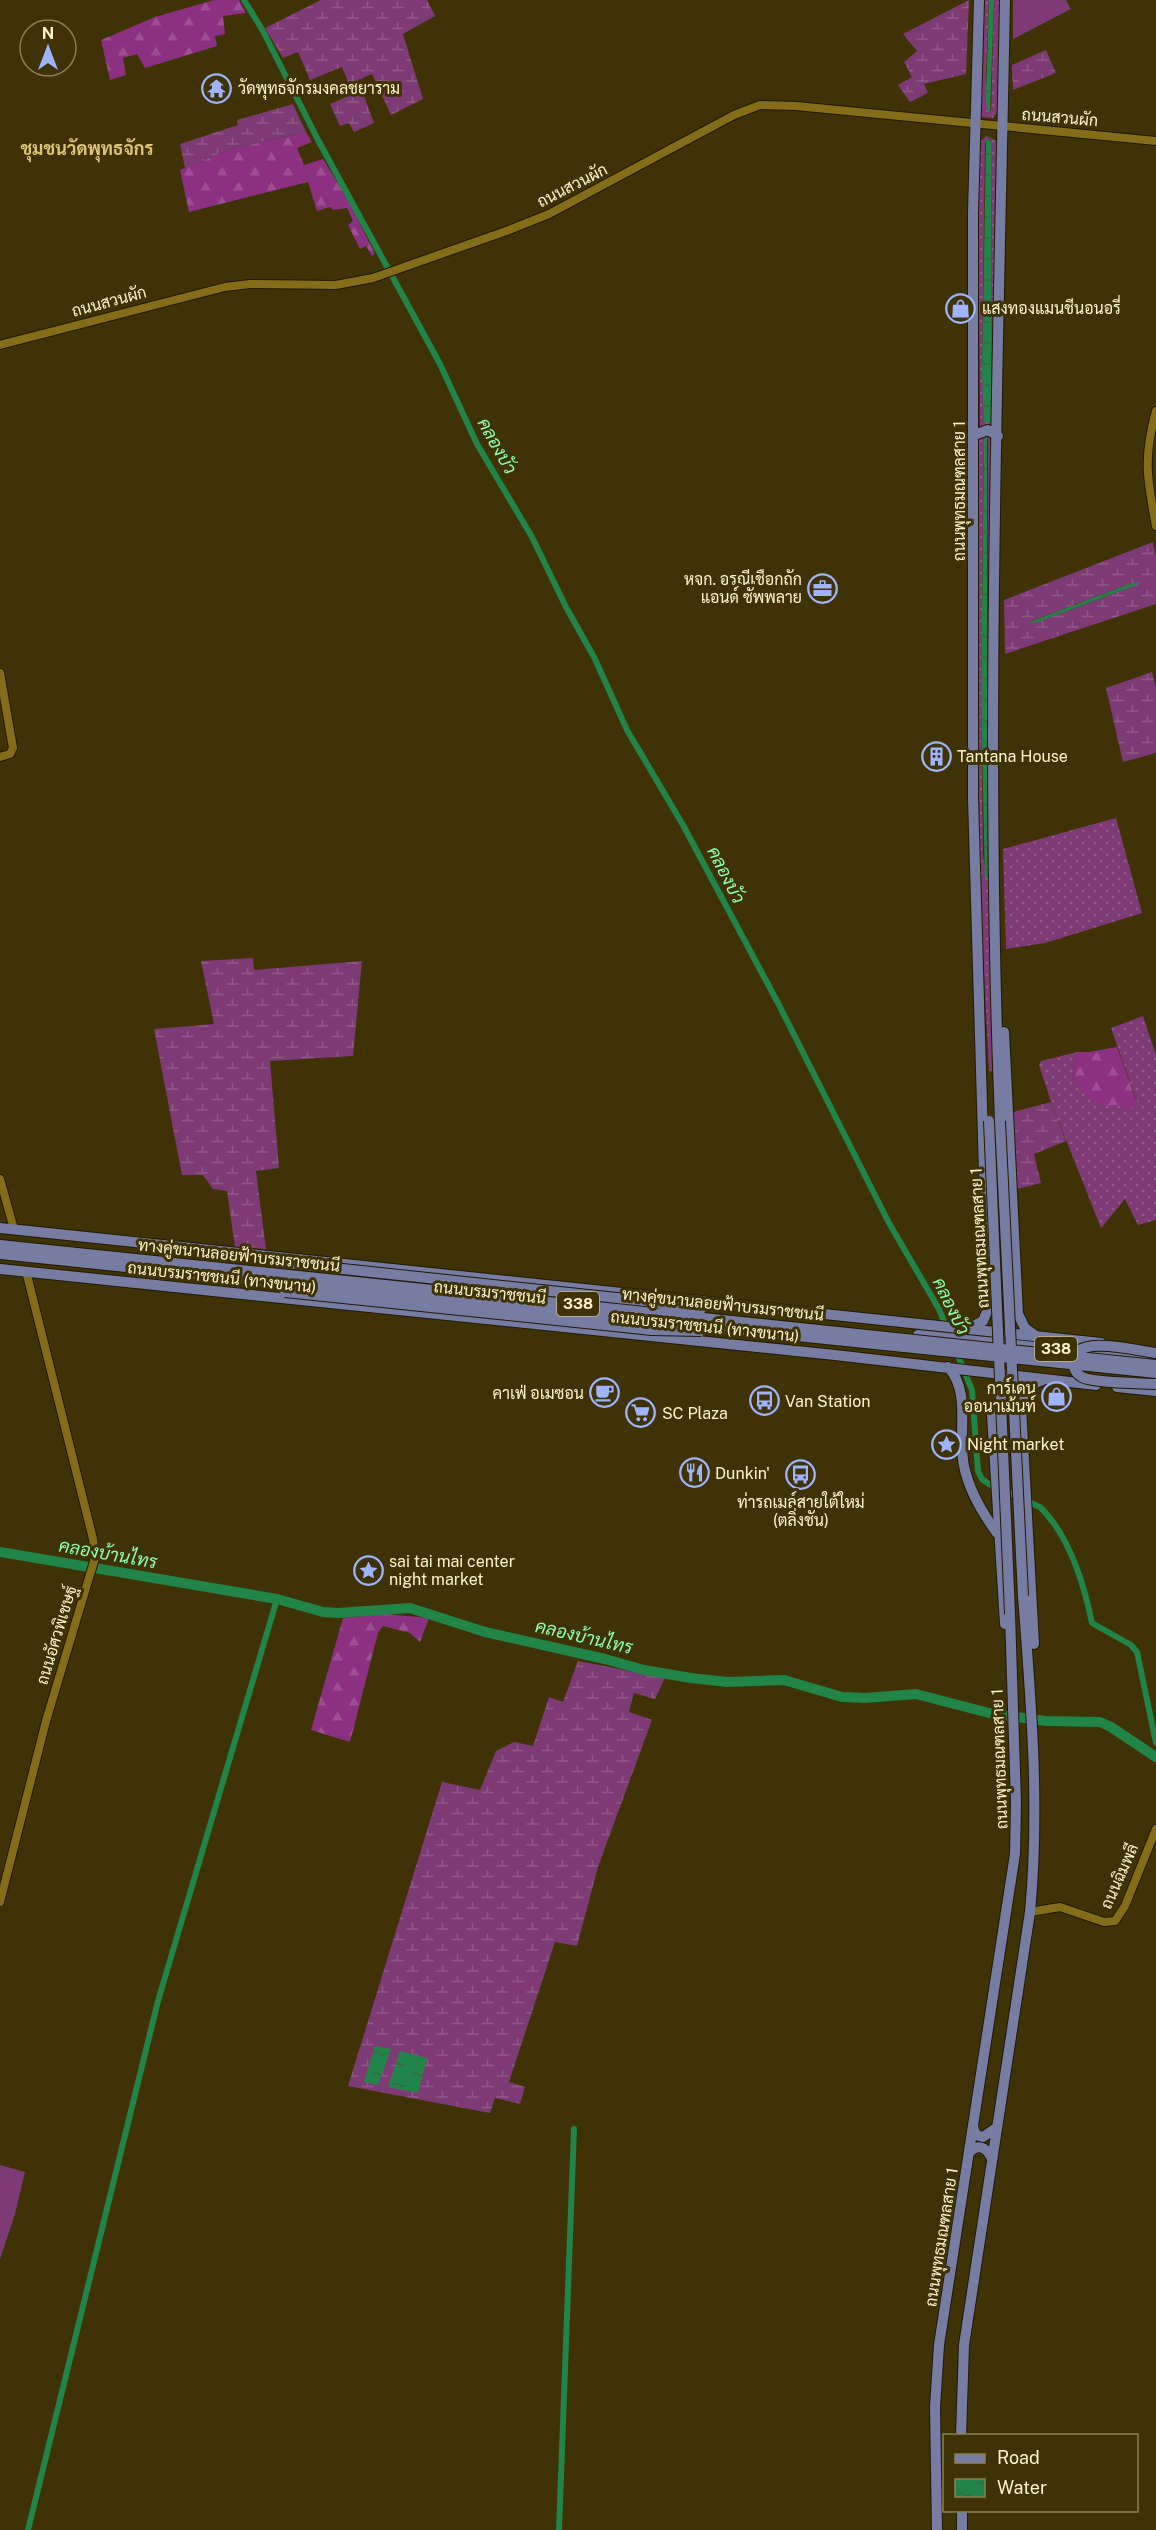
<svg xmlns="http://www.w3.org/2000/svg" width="1156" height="2530" viewBox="0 0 1156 2530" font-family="'Public Sans',Sarabun,sans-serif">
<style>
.grass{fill:url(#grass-dots);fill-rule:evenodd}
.forest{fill:url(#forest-firs)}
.wetland{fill:url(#wetland-marsh);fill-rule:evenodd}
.park{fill:#7e3a75}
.water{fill:url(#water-ripples)}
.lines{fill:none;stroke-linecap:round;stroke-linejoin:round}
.canal{stroke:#218449;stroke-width:6}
.river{stroke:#218449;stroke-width:10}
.minor-casing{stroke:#221a03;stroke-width:10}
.major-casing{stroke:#221a03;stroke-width:12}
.minor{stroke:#846d19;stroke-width:8}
.major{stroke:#777ca2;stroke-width:10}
.major-bridge-casing{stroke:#221a03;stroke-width:12;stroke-linecap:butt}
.major-bridge{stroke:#777ca2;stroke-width:10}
.labels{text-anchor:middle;stroke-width:6;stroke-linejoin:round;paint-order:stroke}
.shield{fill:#3e3206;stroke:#c5b991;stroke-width:1.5}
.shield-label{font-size:15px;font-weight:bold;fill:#fff3cd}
.poi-label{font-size:16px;fill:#fff3cd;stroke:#3e3206;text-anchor:start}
.street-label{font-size:16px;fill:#fff3cd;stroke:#3e3206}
.neighbourhood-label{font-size:18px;font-weight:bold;fill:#ddc577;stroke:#3e3206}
.water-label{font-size:18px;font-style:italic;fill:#8cffb0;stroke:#3e3206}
</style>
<defs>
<pattern id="grass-dots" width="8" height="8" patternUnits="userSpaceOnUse" patternTransform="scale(1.5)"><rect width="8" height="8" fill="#7e3a75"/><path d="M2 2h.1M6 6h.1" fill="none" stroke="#915787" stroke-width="1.8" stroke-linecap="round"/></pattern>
<pattern id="forest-firs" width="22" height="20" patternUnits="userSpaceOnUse" patternTransform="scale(1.5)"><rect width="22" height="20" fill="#8c3082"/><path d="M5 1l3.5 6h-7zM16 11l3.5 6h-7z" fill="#9d4e92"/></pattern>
<pattern id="wetland-marsh" width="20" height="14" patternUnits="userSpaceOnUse" patternTransform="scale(1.5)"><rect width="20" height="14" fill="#7e3a75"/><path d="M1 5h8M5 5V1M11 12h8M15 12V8" fill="none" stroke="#915787"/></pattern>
<pattern id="water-ripples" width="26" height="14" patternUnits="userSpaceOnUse" patternTransform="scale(1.5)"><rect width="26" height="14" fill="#218449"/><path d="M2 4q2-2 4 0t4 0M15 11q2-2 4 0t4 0" fill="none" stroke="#346944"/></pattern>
</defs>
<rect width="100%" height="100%" fill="#3e3206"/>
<path class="grass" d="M 983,0 L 989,0 L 986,73 L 988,112 L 991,110 L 994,0 L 1000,0 L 997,112 L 993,118 L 982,117 L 980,115 Z
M 986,136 L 997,141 L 995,429 L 980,428 L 978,144 ZM 990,139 L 991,141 L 992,422 L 982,374 L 985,142 Z
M 982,435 L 993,437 L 995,1072 L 989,1071 L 977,839 L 979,437 ZM 987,438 L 988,440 L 987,877 L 983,856 L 981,698 L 984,439 Z
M 1116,818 L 1142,913 L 1045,943 L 1006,949 L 1003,849 Z
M 1143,1016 L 1156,1055 L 1156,1220 L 1138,1225 L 1125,1199 L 1101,1228 L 1051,1102 L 1039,1065 L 1041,1061 L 1077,1052 L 1073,1077 L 1101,1105 L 1137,1102 L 1111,1028 Z"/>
<path class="forest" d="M 214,0 L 239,0 L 246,13 L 223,16 L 225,34 L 215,36 L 217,46 L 145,68 L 137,54 L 123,58 L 126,75 L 110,80 L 101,40 L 155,17 Z
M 306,132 L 312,142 L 297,148 L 304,165 L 323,159 L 347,198 L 375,254 L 372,256 L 366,246 L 360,249 L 348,225 L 353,221 L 347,208 L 333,210 L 330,207 L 317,211 L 308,182 L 189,212 L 180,170 L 230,149 Z
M 1117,1047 L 1137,1103 L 1129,1109 C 1119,1103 1111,1107 1101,1105 C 1088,1101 1081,1087 1073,1077 L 1077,1052 L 1089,1052 Z
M 385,1614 L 429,1618 L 420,1642 L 410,1633 L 383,1626 L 378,1633 L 350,1742 L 311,1730 L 343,1618 Z"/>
<path class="wetland" d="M 321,0 L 427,0 L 435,16 L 403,34 L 423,99 L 391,115 L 372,74 L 358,80 L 374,123 L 354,132 L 349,123 L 340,126 L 330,104 L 353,94 L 342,67 L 310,80 L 298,52 L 283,58 L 265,28 Z
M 969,0 L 966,74 L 924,84 L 928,93 L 910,102 L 898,85 L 912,77 L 904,62 L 917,51 L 903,34 Z
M 1046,50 L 1056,73 L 1013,90 L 1012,65 Z
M 293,104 L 306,132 L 230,149 L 185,168 L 180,144 L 238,125 L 237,120 Z
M 1153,542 L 1156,557 L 1156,604 L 1005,654 L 1004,600 ZM 1132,583 L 1130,587 C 1114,593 1037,624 1029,622 Z
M 1152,672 L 1156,688 L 1156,753 L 1123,762 L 1106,688 Z
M 253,958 L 254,970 L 362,961 L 353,1056 L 270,1061 L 279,1168 L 256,1171 L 266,1249 L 235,1247 L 227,1191 L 213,1189 L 203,1175 L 182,1175 L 154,1029 L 214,1024 L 201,961 Z
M 1051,1102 L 1066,1141 L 1034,1154 L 1041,1183 L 1017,1189 L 1013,1112 Z
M 578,1661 L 665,1678 L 655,1699 L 634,1693 L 629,1712 L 652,1720 L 598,1867 L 577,1946 L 555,1942 L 509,2082 L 525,2087 L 520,2104 L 495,2098 L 490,2113 L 348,2086 L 442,1782 L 480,1790 L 496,1751 L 514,1742 L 533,1746 L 549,1697 L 563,1702 Z"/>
<path class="park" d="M 1013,0 L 1066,0 L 1071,9 L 1013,39 Z
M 0,2165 L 25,2172 L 15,2214 L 0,2259 Z"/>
<path class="water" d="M 989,0 L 994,0 L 990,112 L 988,112 L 986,101 Z
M 986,139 L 991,141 L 992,422 L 985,423 L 984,420 L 982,374 Z
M 987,437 L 987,877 L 985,882 L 981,698 L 984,439 Z
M 1132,583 L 1141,583 L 1038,622 L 1027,623 Z
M 375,2046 L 391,2049 L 378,2085 L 364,2082 Z
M 400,2051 L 427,2058 L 418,2093 L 388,2087 Z"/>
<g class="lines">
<path class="canal" d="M 244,0 L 263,31 L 317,138 L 440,364 L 477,444 L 532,537 L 566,607 L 595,659 L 627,730 L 683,825 L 778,1003 L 889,1223 L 939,1309 L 952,1341
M 957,1353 L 972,1390 L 978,1471 L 982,1479 L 989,1484 L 1040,1507 C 1070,1536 1084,1584 1092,1623 L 1131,1645 L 1137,1652 L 1156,1743
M 28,2530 L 158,2001 L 277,1599
M 559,2530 L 574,2129"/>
<path class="river" d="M 0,1552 L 277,1599 L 323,1612 L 338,1613 L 410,1608 L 485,1632 L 605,1659 L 644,1670 L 691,1678 L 727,1682 L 784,1680 L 842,1697 L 865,1698 L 916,1694 L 993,1714 L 1046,1721 L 1100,1722 L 1111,1727 L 1156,1757"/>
<defs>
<path id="minor" d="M 0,345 L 225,287 L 250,284 L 336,285 L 373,278 L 509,230 L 549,214 L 734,115 L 760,105 L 796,106 L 1156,141
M 1156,411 C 1143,458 1147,479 1156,526
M 0,673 L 13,748 L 10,754 L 0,757
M 0,1179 L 14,1229
M 0,1902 L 46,1721 L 95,1558 L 93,1539 L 26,1271
M 1030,1912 L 1060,1907 L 1104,1922 L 1115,1921 L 1125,1906 L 1156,1829"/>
<path id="major" d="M 974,435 L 988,430 L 998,436
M 1004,1032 L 1018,1314 L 1025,1328 L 1036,1336
M 1000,1121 C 985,748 998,373 1005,0
M 0,1228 L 1101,1343
M 0,1269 L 835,1355 L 1096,1385
M 968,1329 L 983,1321 L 988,1309 L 973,798 L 973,213 L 979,0
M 918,1335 L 1150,1359
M 948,1367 C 972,1392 957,1435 964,1466 C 969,1490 983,1514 997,1533
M 1117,1387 L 1156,1391
M 1005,1624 L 992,1415 L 994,1409 L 1000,1403 L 1012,1403 L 1018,1409
M 1034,1644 L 1021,1406 C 1023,1392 1030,1384 1043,1380
M 973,2127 L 976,2135 L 983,2137 L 996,2128
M 969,2153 C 977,2143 986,2147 991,2157
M 961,2436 L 964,2345 L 1030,1912 C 1040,1807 1031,1701 1023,1596
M 962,2510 L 962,2530
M 937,2530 L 935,2407 L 939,2345 L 1015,1854 L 1016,1803 L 1010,1614"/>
</defs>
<use href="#minor" class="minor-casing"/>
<use href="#major" class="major-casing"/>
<use href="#minor" class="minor"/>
<use href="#major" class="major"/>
<defs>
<path id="major-bridge" d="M 989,1121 L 1010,1614
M 1000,1121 L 1023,1596
M 0,1245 L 1156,1365
M 0,1254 L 1156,1373
M 286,1263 L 655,1302 L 700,1311
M 285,1292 L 652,1330 L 701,1331
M 1156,1353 C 1138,1351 1073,1333 1073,1362 C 1073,1368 1076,1374 1082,1377 C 1093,1383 1141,1383 1156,1384"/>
</defs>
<use href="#major-bridge" class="major-bridge-casing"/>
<use href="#major-bridge" class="major-bridge"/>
</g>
<defs>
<symbol id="temple-ring" viewBox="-11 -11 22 22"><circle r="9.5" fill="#3e3206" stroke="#a0b3fd" stroke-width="1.5"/><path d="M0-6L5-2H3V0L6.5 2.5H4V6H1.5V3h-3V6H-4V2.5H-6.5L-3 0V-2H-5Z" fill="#a0b3fd"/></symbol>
<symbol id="shop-ring" viewBox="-11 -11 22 22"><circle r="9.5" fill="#3e3206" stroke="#a0b3fd" stroke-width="1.5"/><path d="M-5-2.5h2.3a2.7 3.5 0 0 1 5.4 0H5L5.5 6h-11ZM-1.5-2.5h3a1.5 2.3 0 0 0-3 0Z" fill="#a0b3fd"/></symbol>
<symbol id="office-ring" viewBox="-11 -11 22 22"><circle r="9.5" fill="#3e3206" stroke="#a0b3fd" stroke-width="1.5"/><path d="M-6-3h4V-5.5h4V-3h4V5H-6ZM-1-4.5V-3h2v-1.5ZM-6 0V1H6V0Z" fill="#a0b3fd"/></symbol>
<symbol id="building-ring" viewBox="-11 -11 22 22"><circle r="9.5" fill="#3e3206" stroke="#a0b3fd" stroke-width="1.5"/><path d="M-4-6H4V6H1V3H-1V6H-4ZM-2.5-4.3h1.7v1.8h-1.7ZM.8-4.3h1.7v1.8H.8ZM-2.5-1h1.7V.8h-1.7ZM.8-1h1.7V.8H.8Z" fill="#a0b3fd"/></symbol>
<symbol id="cafe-ring" viewBox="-11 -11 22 22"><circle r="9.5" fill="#3e3206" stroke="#a0b3fd" stroke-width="1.5"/><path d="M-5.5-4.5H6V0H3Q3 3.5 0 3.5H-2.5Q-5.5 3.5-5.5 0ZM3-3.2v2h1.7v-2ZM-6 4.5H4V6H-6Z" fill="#a0b3fd"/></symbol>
<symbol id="bus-ring" viewBox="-11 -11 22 22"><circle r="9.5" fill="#3e3206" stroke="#a0b3fd" stroke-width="1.5"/><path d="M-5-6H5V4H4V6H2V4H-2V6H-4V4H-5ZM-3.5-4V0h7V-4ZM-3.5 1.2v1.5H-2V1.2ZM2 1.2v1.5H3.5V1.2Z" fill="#a0b3fd"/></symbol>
<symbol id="supermarket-ring" viewBox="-11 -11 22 22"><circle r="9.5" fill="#3e3206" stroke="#a0b3fd" stroke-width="1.5"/><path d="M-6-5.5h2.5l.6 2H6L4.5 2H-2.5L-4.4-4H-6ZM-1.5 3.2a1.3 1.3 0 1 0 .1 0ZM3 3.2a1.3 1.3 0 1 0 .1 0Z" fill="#a0b3fd"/></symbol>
<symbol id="sight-ring" viewBox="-11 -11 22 22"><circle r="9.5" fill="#3e3206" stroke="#a0b3fd" stroke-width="1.5"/><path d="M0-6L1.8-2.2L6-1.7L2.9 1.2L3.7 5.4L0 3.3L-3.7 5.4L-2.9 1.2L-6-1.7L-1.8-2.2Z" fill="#a0b3fd"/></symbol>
<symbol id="restaurant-ring" viewBox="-11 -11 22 22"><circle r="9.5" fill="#3e3206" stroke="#a0b3fd" stroke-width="1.5"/><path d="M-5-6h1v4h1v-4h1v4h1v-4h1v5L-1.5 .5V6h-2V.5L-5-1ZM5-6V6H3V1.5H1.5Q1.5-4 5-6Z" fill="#a0b3fd"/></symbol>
</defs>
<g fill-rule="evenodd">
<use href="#temple-ring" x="200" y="72" width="33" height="33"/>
<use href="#shop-ring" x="944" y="292" width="33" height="33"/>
<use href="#office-ring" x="806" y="572" width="33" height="33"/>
<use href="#building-ring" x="920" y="740" width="33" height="33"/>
<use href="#cafe-ring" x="588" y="1376" width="33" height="33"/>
<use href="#shop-ring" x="1040" y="1380" width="33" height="33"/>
<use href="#bus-ring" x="748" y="1384" width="33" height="33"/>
<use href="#supermarket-ring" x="624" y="1396" width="33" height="33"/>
<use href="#sight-ring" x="930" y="1428" width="33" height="33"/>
<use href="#restaurant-ring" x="678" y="1456" width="33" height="33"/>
<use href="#bus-ring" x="784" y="1458" width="33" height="33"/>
<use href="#sight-ring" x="352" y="1554" width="33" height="33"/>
</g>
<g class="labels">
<g class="shield">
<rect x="557" y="1292" width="42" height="24" rx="4.5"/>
<rect x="1035" y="1337" width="42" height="24" rx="4.5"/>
</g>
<g class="shield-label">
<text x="578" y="1309">338</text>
<text x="1056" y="1354">338</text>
</g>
<g class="poi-label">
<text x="238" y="94">วัดพุทธจักรมงคลชยาราม</text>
<text x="982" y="314">แสงทองแมนชีนอนอรี่</text>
<text x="802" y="585" text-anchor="end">หจก. อรุณีเชือกถัก<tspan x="802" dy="18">แอนด์ ซัพพลาย</tspan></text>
<text x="957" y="762">Tantana House</text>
<text x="1036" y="1394" text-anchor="end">การ์เดน<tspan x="1036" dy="18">ออนาเม้นท์</tspan></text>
<text x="584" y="1399" text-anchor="end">คาเฟ่ อเมซอน</text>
<text x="785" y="1407">Van Station</text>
<text x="662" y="1419">SC Plaza</text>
<text x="967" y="1450">Night market</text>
<text x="715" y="1479">Dunkin'</text>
<text x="801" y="1508" text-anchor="middle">ท่ารถเมล์สายใต้ใหม่<tspan x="801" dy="18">(ตลิ่งชัน)</tspan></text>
<text x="389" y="1567">sai tai mai center<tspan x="389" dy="18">night market</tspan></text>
</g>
<g class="street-label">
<text transform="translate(1060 117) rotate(5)" y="6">ถนนสวนผัก</text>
<text transform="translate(572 185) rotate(-27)" y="6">ถนนสวนผัก</text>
<text transform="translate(109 301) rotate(-15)" y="6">ถนนสวนผัก</text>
<text transform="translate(959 491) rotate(-90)" y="6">ถนนพุทธมณฑลสาย 1</text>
<text transform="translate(979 1238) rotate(-93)" y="6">ถนนพุทธมณฑลสาย 1</text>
<text transform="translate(239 1255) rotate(6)" y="6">ทางคู่ขนานลอยฟ้าบรมราชชนนี</text>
<text transform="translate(222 1277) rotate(6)" y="6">ถนนบรมราชชนนี (ทางขนาน)</text>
<text transform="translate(490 1292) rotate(6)" y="6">ถนนบรมราชชนนี</text>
<text transform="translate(723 1304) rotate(6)" y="6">ทางคู่ขนานลอยฟ้าบรมราชชนนี</text>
<text transform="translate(705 1326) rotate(6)" y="6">ถนนบรมราชชนนี (ทางขนาน)</text>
<text transform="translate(56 1635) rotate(-73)" y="6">ถนนอัศวพิเชษฐ์</text>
<text transform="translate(999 1759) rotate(-92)" y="6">ถนนพุทธมณฑลสาย 1</text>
<text transform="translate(1119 1876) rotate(-66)" y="6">ถนนฉิมพลี</text>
<text transform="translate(941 2237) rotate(-81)" y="6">ถนนพุทธมณฑลสาย 1</text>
</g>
<g class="neighbourhood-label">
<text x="87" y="155">ชุมชนวัดพุทธจักร</text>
</g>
<g class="water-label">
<text transform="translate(497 446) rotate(61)" y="6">คลองบัว</text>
<text transform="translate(726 875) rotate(63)" y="6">คลองบัว</text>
<text transform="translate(951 1306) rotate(64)" y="6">คลองบัว</text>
<text transform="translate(108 1554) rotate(10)" y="6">คลองบ้านไทร</text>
<text transform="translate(584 1637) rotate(13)" y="6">คลองบ้านไทร</text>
</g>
</g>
<rect x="943" y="2434" width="195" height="78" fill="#3e3206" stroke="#8b7f56" stroke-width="1.5"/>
<rect x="955" y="2454" width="30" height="9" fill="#777ca2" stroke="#8b7f56" stroke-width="1.5"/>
<text x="997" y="2464" font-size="18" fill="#fff3cd">Road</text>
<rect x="955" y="2479" width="30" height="18" fill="url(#water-ripples)" stroke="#8b7f56" stroke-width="1.5"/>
<text x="997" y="2494" font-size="18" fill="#fff3cd">Water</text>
<g transform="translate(48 48)"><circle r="28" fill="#3e3206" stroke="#8b7f56" stroke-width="1.5"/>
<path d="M0-4.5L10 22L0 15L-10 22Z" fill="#a0b3fd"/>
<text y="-9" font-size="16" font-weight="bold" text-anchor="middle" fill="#fff3cd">N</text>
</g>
</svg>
